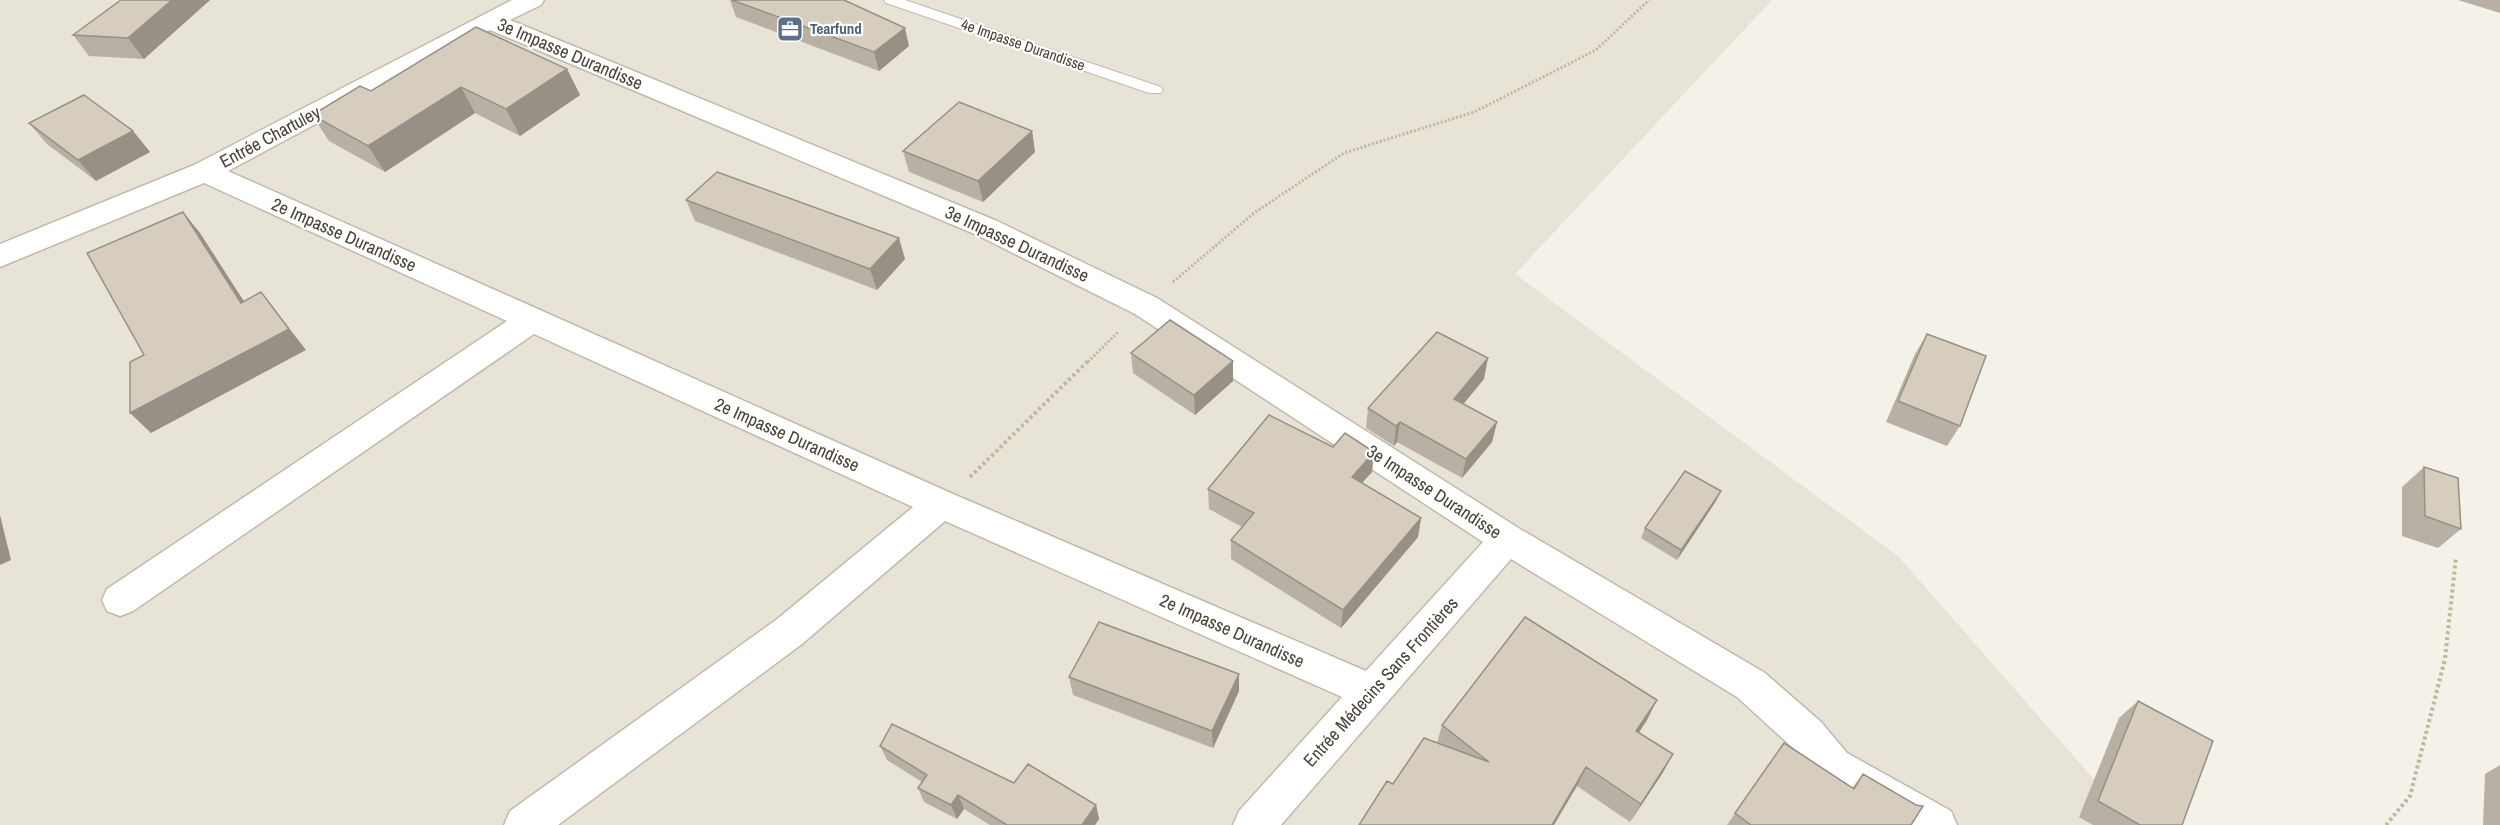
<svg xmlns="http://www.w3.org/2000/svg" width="2500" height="825" viewBox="0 0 2500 825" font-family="'Archivo Narrow',sans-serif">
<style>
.residential{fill:#e8e3d7}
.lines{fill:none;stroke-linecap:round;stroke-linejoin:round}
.lane-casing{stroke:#c0b9ac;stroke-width:2}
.street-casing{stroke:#c0b9ac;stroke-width:3}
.path-far1{stroke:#c2b69d;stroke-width:3;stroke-dasharray:2 2;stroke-linecap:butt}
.path{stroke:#c2b69d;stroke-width:4;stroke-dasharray:3 3;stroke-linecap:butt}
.lane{fill:#fff;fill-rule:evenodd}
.street{fill:#fff;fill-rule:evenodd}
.wall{fill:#b8b0a4}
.shaded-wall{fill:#969086}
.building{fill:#d6cdbf;stroke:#969086;stroke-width:1.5}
.labels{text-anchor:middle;stroke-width:4.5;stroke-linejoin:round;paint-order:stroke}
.far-service-label{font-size:15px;font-weight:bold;fill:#4e5e75;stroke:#fff;text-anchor:start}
.far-street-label{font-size:15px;fill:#484238;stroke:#fff}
.street-label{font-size:18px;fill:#484238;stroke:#fff}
</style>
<rect width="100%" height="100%" fill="#f4f1e9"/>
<path class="residential" d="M 0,0 L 1772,0 L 1515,274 L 1898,556 L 2134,825 L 0,825 Z"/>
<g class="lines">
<defs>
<path id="lane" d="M 884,0 L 905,0 L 1161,87 L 1163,90 L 1161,93 L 1149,93 L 886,3 Z"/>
<path id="street" d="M 512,0 L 544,0 L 541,5 L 510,20 L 997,221 L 1157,298 L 1520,529 L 1765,673 L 1821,722 L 1847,753 L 1951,811 L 1957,825 L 1897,825 L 1819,779 L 1793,748 L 1737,697 L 1511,559 L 1281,825 L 1233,825 L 1239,811 L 1342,697 L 945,521 L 802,644 L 558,825 L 504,825 L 510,811 L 776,620 L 913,507 L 534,334 L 133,611 L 120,616 L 107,611 L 102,600 L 107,589 L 507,321 L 204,183 L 0,267 L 0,244 L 194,165 ZM 490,30 L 977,235 L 1135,314 L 1483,542 L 1366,671 L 953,494 L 228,171 Z"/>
</defs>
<use href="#lane" class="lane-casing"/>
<use href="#street" class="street-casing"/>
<path class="path-far1" d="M 1173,282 L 1254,213 L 1344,153 L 1474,112 L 1596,50 L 1649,0
M 1088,362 L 1119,331"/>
<path class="path" d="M 970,477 L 1089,360
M 2386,825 L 2410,796 L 2445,659 L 2456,557"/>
<use href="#lane" class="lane"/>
<use href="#street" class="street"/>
</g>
<path class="wall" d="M 121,0 L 210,0 L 144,59 L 89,56 L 73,35 Z
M 730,0 L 844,0 L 909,46 L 879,71 L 736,17 Z
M 2458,0 L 2500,0 L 2500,13 Z
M 567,69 L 580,95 L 520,136 L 475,113 L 385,172 L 329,141 L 312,115 L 371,91 Z
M 29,123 L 133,131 L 150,152 L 96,181 L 47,144 Z
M 1032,131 L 1035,152 L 983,202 L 909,172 L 903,151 Z
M 686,200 L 905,259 L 877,290 L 695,221 Z
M 1927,334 L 1960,426 L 1947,446 L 1886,422 L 1915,354 Z
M 1131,353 L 1233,381 L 1195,415 L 1133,373 Z
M 1484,379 L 1463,404 L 1497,422 L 1492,442 L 1462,478 L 1397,442 L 1394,446 L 1366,428 L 1368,408 Z
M 1333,447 L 1374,452 L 1372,472 L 1362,483 L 1421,518 L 1418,537 L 1341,628 L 1231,559 L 1231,540 L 1242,527 L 1209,509 L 1208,489 Z
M 2424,467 L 2461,529 L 2438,548 L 2402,536 L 2402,487 Z
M 1716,501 L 1677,560 L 1641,538 L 1645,528 Z
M 1239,674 L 1239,691 L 1213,748 L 1073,695 L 1069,677 Z
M 2138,701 L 2182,825 L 2093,825 L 2079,817 L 2119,718 Z
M 1647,720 L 1639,733 L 1673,754 L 1662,774 L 1630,822 L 1577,786 L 1393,784 L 1437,743 L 1442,725 Z
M 1784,743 L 1852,788 L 1863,774 L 1911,825 L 1727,825 Z
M 880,746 L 1096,805 L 1099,819 L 1095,825 L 990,825 L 964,809 L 957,819 L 924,802 L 918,788 L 922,782 L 887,760 Z
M 2500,765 L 2500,825 L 2483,825 L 2485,774 Z"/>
<path class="shaded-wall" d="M 172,0 L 210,0 L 144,59 L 128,38 Z
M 905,28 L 909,46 L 879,71 L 874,52 Z
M 567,69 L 580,95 L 520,136 L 506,109 Z
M 461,87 L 475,113 L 385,172 L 368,146 Z
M 133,131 L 150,152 L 96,181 L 78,160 Z
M 1032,131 L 1035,152 L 983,202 L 978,181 Z
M 183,212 L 200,233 L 258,323 L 241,303 Z
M 899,238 L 905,259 L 877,290 L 870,269 Z
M 261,292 L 306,350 L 151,433 L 130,413 Z
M 1488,358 L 1484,379 L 1451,419 L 1454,399 Z
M 1233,361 L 1233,381 L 1195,415 L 1194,395 Z
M 1400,422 L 1397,442 L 1394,446 L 1396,426 Z
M 1497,422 L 1492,442 L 1462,478 L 1466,459 Z
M 1374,452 L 1372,472 L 1350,496 L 1352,477 Z
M 1721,491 L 1716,501 L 1677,560 L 1681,550 Z
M 0,515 L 11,560 L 0,565 Z
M 1421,518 L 1418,537 L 1341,628 L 1343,610 Z
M 1239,674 L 1239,691 L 1213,748 L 1212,731 Z
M 1657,700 L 1647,720 L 1626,751 L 1636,731 Z
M 1673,754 L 1662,774 L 1630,822 L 1641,804 Z
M 1586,767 L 1577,786 L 1554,825 L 1552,825 Z
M 958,795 L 964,809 L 957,819 L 951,805 Z
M 1096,805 L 1099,819 L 1095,825 L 1082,825 Z"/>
<path class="building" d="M 121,0 L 172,0 L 128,38 L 73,35 Z
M 732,0 L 844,0 L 905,28 L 874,52 Z
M 476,27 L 567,69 L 506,109 L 461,87 L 368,146 L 312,115 L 360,86 L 371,91 Z
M 84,95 L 133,131 L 78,160 L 29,123 Z
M 959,102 L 1032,131 L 978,181 L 903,151 Z
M 717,172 L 899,238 L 870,269 L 686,200 Z
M 183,212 L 241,303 L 261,292 L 289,329 L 130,413 L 130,362 L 144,355 L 87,253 Z
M 1170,320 L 1233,361 L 1194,395 L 1131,353 Z
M 1437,332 L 1488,358 L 1454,399 L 1497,422 L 1466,459 L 1400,422 L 1396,426 L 1368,408 Z
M 1927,334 L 1986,356 L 1960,426 L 1898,401 Z
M 1269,415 L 1333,447 L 1345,433 L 1374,452 L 1352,477 L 1421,518 L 1343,610 L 1231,540 L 1254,513 L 1208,489 Z
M 2424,467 L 2458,478 L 2461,529 L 2425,516 Z
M 1685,471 L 1721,491 L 1681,550 L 1645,528 Z
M 1525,617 L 1657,700 L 1636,731 L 1673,754 L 1641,804 L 1586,767 L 1552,825 L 1359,825 L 1387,781 L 1393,784 L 1424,738 L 1489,762 L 1442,725 Z
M 1099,622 L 1239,674 L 1212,731 L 1069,677 Z
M 2138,701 L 2213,741 L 2182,825 L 2140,825 L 2098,801 Z
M 892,724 L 1014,783 L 1028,764 L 1096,805 L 1082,825 L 1007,825 L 958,795 L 951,805 L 918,788 L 927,775 L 880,746 Z
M 1784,743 L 1854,789 L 1863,774 L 1916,805 L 1923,806 L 1911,825 L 1751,825 L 1735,813 Z"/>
<defs>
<symbol id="office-square" viewBox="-11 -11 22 22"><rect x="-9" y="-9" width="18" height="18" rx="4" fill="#5c6f8a" stroke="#fff"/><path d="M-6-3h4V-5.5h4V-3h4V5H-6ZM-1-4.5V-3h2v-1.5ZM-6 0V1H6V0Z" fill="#fff"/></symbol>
</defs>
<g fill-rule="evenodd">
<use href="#office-square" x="775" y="14" width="30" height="30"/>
</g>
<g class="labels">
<g class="far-service-label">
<text x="810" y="34">Tearfund</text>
</g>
<g class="far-street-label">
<text transform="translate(1023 45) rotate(19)" y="5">4e Impasse Durandisse</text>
</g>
<g class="street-label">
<text transform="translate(570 54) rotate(23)" y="6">3e Impasse Durandisse</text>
<text transform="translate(270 137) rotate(-28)" y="6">Entrée Chartuley</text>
<text transform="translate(344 235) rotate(24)" y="6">2e Impasse Durandisse</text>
<text transform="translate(1017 244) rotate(25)" y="6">3e Impasse Durandisse</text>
<text transform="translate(787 435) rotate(24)" y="6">2e Impasse Durandisse</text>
<text transform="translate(1434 492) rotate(33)" y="6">3e Impasse Durandisse</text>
<text transform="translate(1232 631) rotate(24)" y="6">2e Impasse Durandisse</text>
<text transform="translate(1381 682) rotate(-48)" y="6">Entrée Médecins Sans Frontières</text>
</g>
</g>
</svg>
